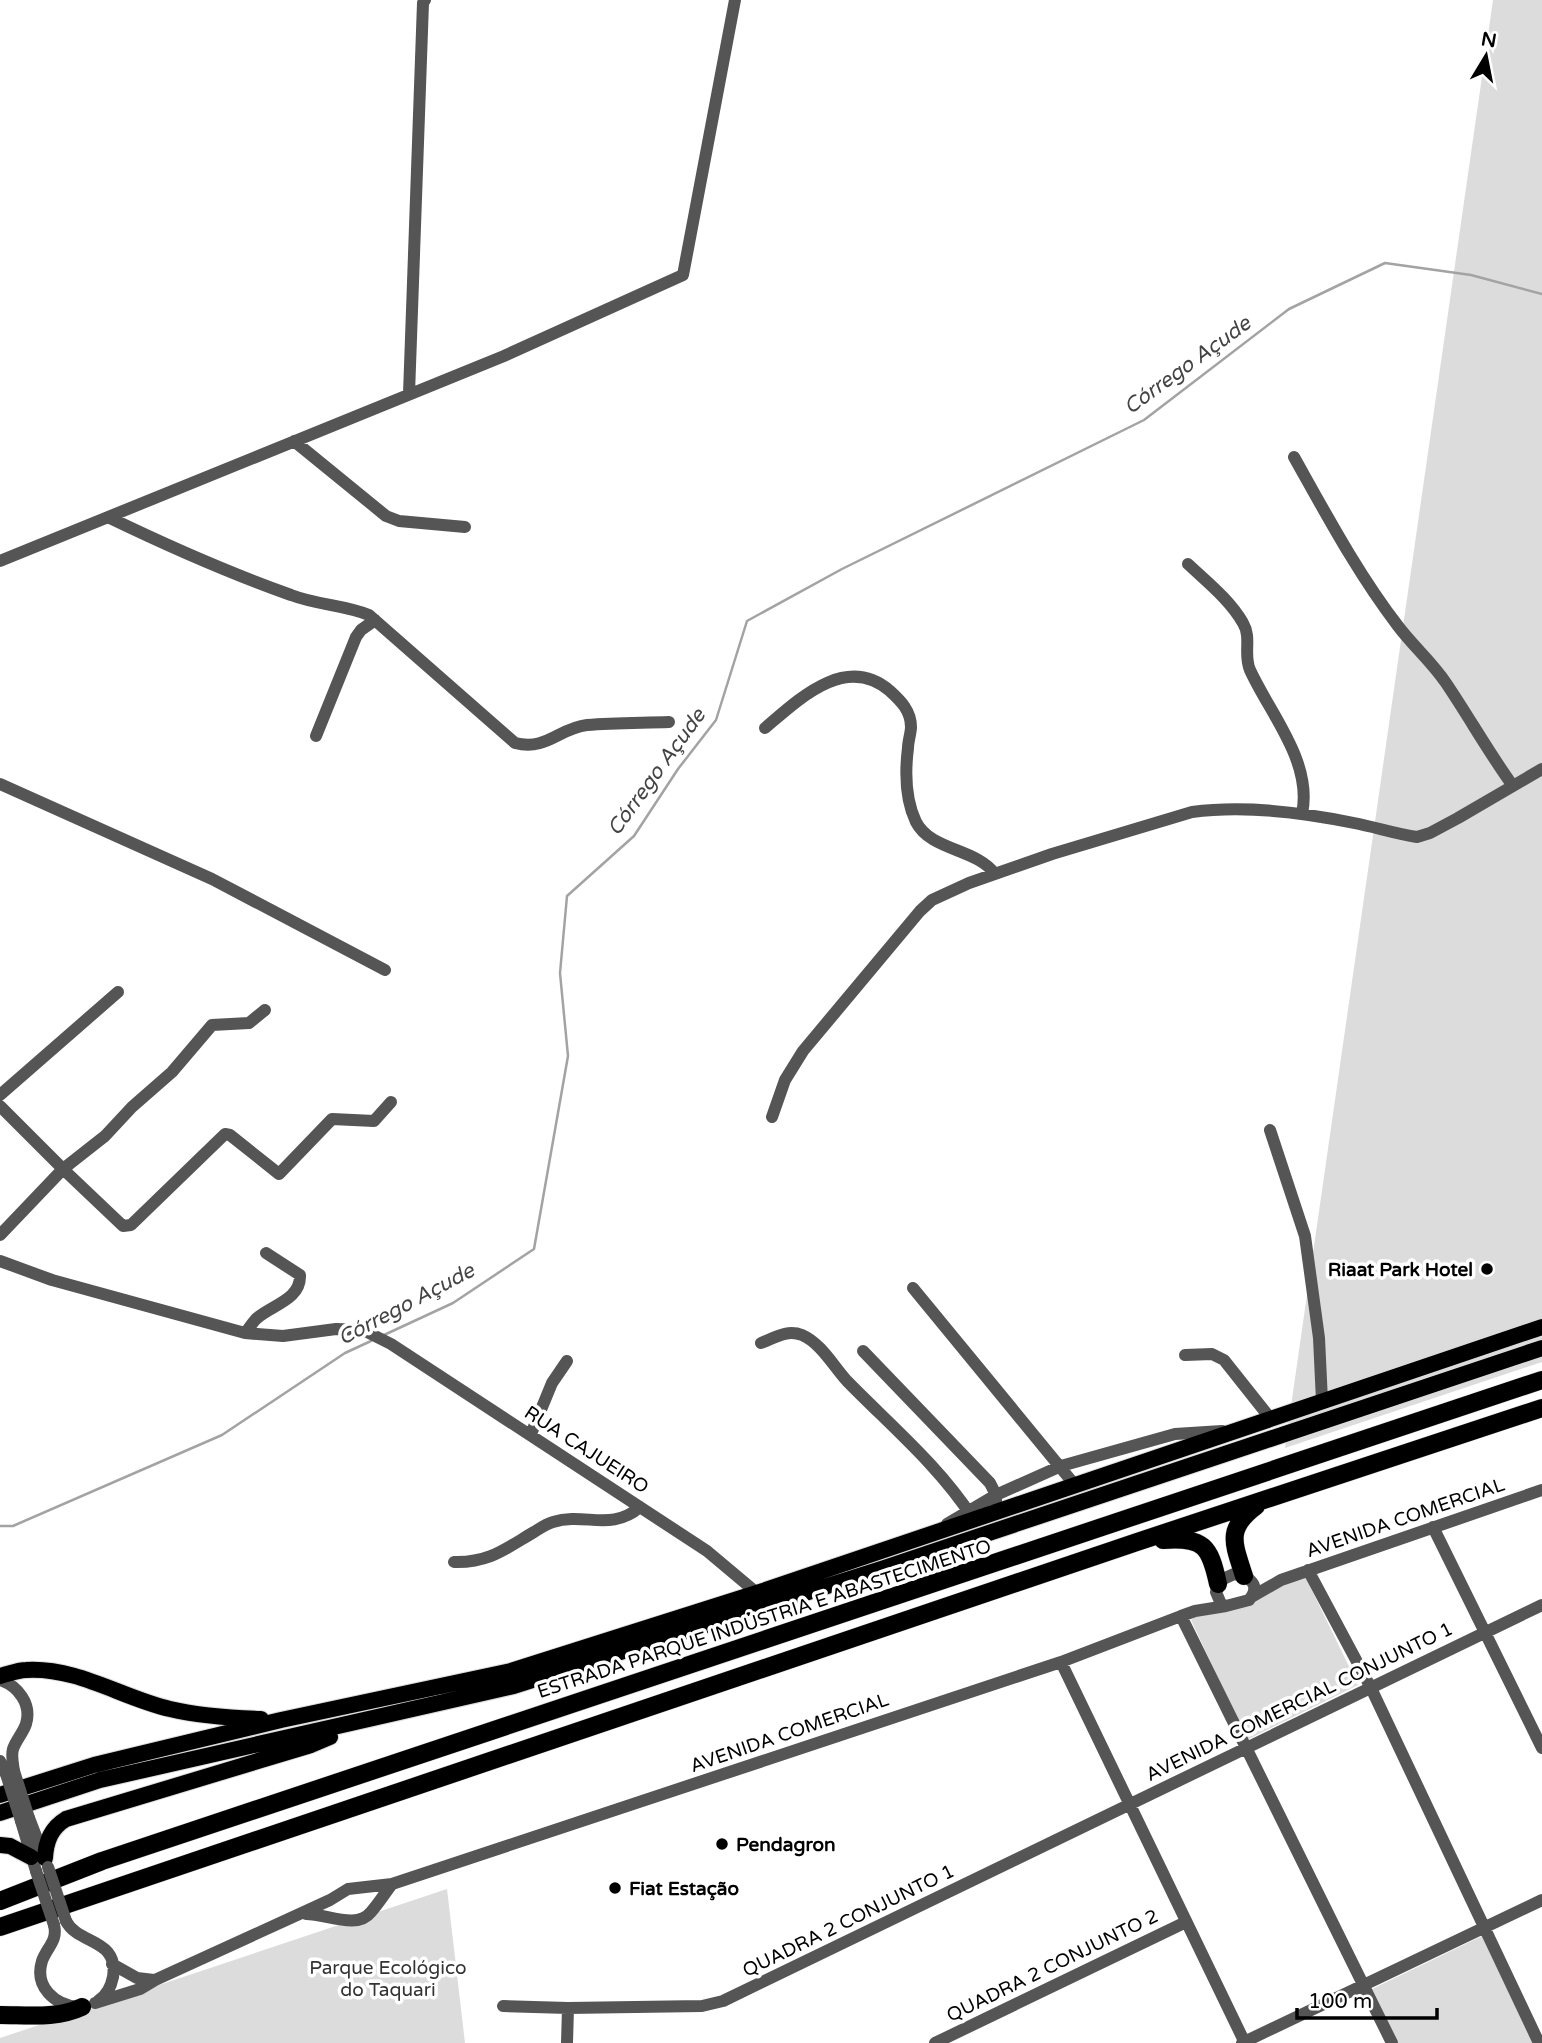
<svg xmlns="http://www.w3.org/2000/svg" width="1542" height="2043" viewBox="0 0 1542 2043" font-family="'Varela Round',sans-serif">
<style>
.green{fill:#dcdcdc}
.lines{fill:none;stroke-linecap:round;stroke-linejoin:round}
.stream{stroke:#a3a3a3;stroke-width:2.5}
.major-casing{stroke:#dbdbdb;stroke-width:18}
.highway-casing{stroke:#dbdbdb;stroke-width:19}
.minor{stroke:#555;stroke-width:12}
.major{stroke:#000;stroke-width:16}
.highway{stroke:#000;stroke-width:18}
.minor-bridge{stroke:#555;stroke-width:12}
.poi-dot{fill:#000;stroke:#fff;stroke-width:2.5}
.labels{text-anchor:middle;stroke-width:7;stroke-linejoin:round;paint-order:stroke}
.poi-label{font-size:19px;font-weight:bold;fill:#000;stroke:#fff;text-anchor:start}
.street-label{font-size:19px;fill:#000;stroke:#fff}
.park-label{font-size:19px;fill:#333;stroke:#fff}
.water-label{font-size:21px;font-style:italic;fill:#444;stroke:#fff}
</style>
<rect width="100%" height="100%" fill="#fff"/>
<path class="green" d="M 1493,0 L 1542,0 L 1542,1362 L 1285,1448 Z
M 1305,1576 L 1358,1685 L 1247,1740 L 1191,1620 L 1199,1614 L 1256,1598 Z
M 447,1889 L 465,2043 L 0,2043 L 0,2038 Z
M 1482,1936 L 1533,2043 L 1396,2043 L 1370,1990 Z"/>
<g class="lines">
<path class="stream" d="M 384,1335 L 453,1303 L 534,1249 L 568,1056 L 560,973 L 567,896 L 634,836 L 678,769 L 716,720 L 747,621 L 842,569 L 1144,420 L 1289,309 L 1385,263 L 1471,275 L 1542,294
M 0,1526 L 13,1526 L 222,1435 L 345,1353 L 371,1341"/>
<defs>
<path id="major" d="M 0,1676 C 8,1674 18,1670 26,1670 C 78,1667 122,1698 170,1709 C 200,1716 230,1718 261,1719
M 0,1795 L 94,1765 L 281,1720 L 511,1671 L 757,1593 L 1542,1327
M 0,1813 L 100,1780 L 514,1686 L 884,1568 L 1542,1348
M 0,1845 L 10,1846 L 31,1857
M 45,1858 C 46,1841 51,1828 66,1819 L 311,1745 L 330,1737"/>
<path id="highway" d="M 1163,1540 C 1204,1537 1210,1546 1218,1584
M 1244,1576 C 1234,1544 1225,1529 1256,1506
M 0,1901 L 102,1861 L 1542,1380
M 0,1927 L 1137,1542 L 1542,1408
M 0,2015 C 27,2015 57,2019 82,2007"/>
</defs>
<use href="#major" class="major-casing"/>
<use href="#highway" class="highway-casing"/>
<path class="minor" d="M 409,394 L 423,3 L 425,0
M 294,441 L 386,516 L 399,521 L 465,527
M 1294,457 C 1326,514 1358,574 1398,626 C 1413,646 1432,662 1446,683 C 1469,717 1489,753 1513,786
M 108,517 C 168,546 229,573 291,595 C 317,605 345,605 369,615 L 515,743 C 547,751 559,728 587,725 C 614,723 642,723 669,722
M 0,561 L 504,356 L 683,275 L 735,0
M 1188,564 C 1207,582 1230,600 1243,623 C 1252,638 1243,654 1250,670 C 1270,714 1313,762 1302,814
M 765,728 C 799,699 846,653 890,691 C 901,701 911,711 911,727 C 911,733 908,741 908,748 C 905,772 905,799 916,822 C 931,851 976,848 995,874
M 316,736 L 356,637 L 361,630 L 375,620
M 0,784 L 212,879 L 385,970
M 265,1010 L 249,1023 L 212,1025 L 172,1072 L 132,1107 L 105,1136 L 63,1169 L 123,1226 L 131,1225 L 225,1134 L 230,1135 L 279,1174 L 332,1119 L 374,1121 L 391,1102
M 0,1095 L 118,992
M 0,1106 L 63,1169 L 0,1235
M 772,1117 L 785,1080 L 803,1051 L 920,911 L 932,900 L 969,883 L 1052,854 L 1192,812 C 1246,805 1301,812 1354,823 C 1375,827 1396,834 1417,837 L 1430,833 L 1458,818 L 1542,769
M 1270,1130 L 1305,1236 L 1319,1338 L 1322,1401
M 0,1261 L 52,1280 L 245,1333 L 283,1336 L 336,1329 L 363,1330 L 391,1344 L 707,1551 L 757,1593
M 913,1288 L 1074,1484
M 245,1333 C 249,1329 252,1323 256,1319 C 271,1305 301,1300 300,1275 L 266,1253
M 761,1343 C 774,1338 787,1329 802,1335 C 821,1343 834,1367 847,1381 C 890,1425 939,1466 972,1517
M 863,1351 L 990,1483 L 996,1495 L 996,1501
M 1185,1355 L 1212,1354 L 1224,1360 L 1270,1418
M 531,1434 L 552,1383 L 567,1361
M 947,1524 L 996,1495 L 1061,1466 L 1175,1434 L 1222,1431
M 1433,1527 L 1542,1748
M 454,1562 C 489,1563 505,1549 534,1532 C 539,1529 546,1524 553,1522 C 585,1512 611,1532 640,1507
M 1308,1570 L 1371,1688 L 1539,2043
M 1234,1574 C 1249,1576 1262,1585 1249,1600 L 1226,1606 L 1221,1604 L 1216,1592 L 1221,1580 Z
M 1253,1596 L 1281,1580 L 1542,1490
M 1181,1616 L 1392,2043
M 1061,1662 L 1245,2043
M 0,1680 C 18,1686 32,1704 26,1724 C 23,1733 16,1740 13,1749 C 11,1756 13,1764 14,1771
M 0,1761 L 6,1774
M 29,1818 L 44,1857
M 21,1821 L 36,1871
M 306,1914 C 327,1914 357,1930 371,1912 C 379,1903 385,1893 392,1884
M 66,1921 C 78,1945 119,1938 113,1977 C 111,1987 107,1995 99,2000
M 54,1925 C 58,1941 47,1947 42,1961 C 34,1987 55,2005 78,2007
M 112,1964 L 137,1978 L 154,1980
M 95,2003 L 140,1989 L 155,1980 L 330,1900 L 348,1889 L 392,1884 L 1061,1662 L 1181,1616 L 1195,1611 L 1226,1606
M 503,2006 L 568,2008 L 702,2006 L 723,2001 L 1542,1605
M 567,2043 L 568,2008
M 935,2043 L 1186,1922
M 1242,2043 L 1542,1900"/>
<use href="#major" class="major"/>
<use href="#highway" class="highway"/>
<path class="minor-bridge" d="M 14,1771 L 29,1818
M 6,1774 L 21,1821
M 48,1867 L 66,1921
M 36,1871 L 54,1925"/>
</g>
<g class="poi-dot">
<circle cx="1487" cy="1269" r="7"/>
<circle cx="722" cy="1844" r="7"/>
<circle cx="615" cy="1888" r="7"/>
</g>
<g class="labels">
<g class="poi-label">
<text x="1473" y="1276" text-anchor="end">Riaat Park Hotel</text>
<text x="736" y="1851">Pendagron</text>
<text x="629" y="1895">Fiat Estação</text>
</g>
<g class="street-label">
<text transform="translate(587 1449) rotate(33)" y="7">RUA CAJUEIRO</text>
<text transform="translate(1405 1517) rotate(-19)" y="7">AVENIDA COMERCIAL</text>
<text transform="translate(764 1618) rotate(-18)" y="7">ESTRADA PARQUE INDÚSTRIA E ABASTECIMENTO</text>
<text transform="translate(1299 1701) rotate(-26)" y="7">AVENIDA COMERCIAL CONJUNTO 1</text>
<text transform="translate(789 1732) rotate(-19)" y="7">AVENIDA COMERCIAL</text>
<text transform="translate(848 1920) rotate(-26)" y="7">QUADRA 2 CONJUNTO 1</text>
<text transform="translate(1052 1965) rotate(-26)" y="7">QUADRA 2 CONJUNTO 2</text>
</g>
<g class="park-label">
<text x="388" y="1974">Parque Ecológico<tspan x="388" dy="22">do Taquari</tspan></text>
</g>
<g class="water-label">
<text transform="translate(1187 365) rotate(-36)" y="7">Córrego Açude</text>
<text transform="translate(656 772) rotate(-54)" y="7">Córrego Açude</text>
<text transform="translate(406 1304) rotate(-28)" y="7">Córrego Açude</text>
</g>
</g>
<g transform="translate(1486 56) rotate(10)" stroke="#ffffff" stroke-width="5" paint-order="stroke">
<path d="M0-5L12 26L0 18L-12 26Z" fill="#000000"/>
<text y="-10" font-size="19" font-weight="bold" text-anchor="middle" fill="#000000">N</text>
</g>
<path d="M1297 2008v10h140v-10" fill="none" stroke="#000000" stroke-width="3.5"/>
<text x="1308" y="2008" font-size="21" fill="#000000" stroke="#ffffff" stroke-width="5" paint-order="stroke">100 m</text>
</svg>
